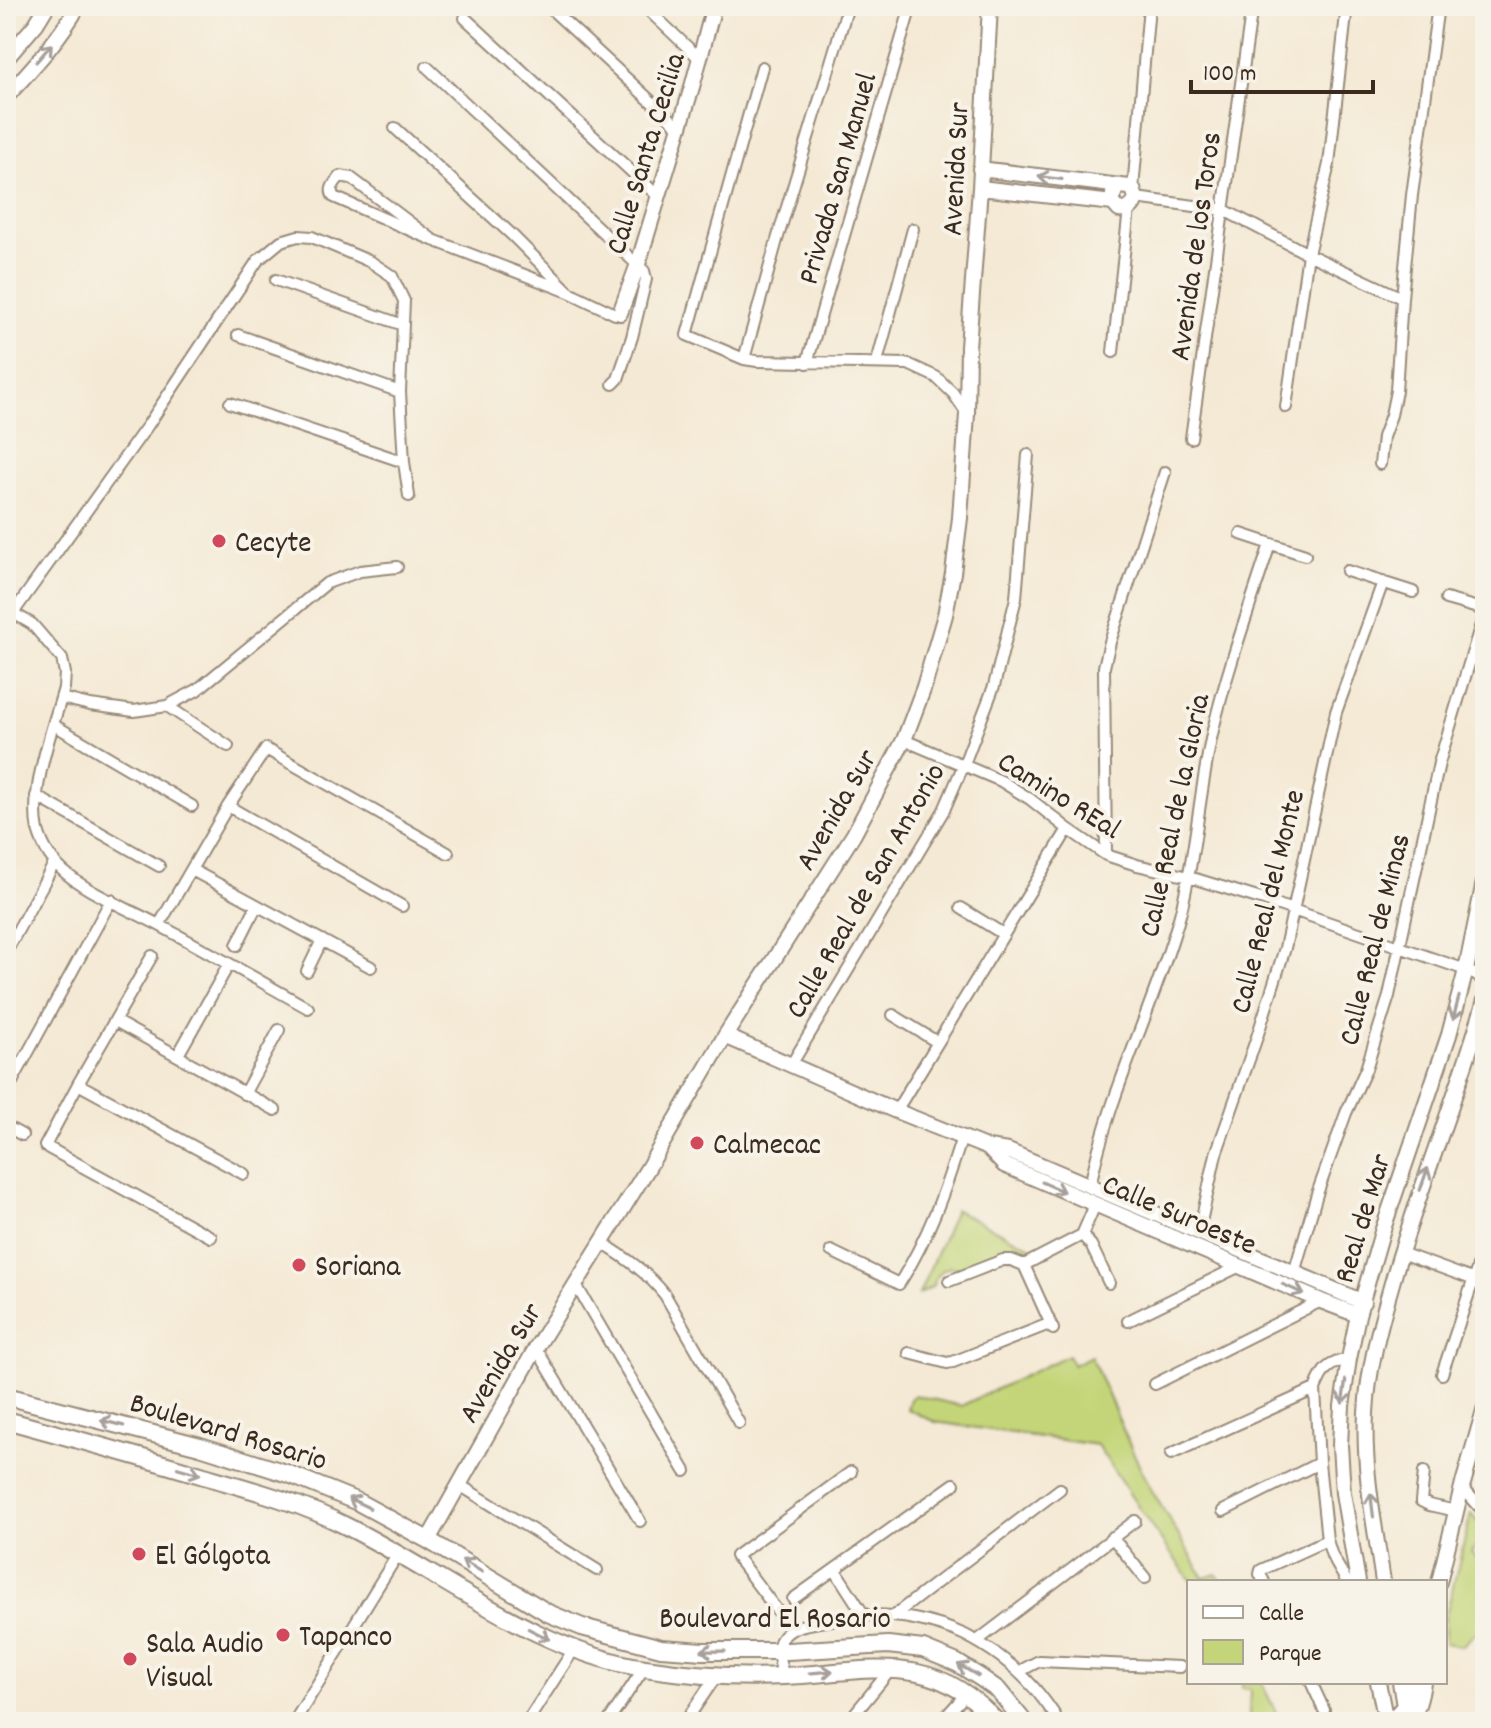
<svg xmlns="http://www.w3.org/2000/svg" width="1491" height="1728" viewBox="0 0 1491 1728" font-family="Dekko,sans-serif">
<style>
.green{fill:#c3d578;stroke:#7f804b;stroke-width:2}
.lines{fill:none;stroke-linecap:round;stroke-linejoin:round}
.street-casing{stroke:#988a79;stroke-width:14}
.secondary-casing{stroke:#988a79;stroke-width:18}
.primary-casing{stroke:#988a79;stroke-width:20}
.street{stroke:#fff;stroke-width:10}
.secondary{stroke:#fff;stroke-width:14}
.primary{stroke:#fff;stroke-width:16}
.oneway{stroke:#a79f9a}
.poi-dot{fill:#d1495b;stroke:#f7f3e8;stroke-width:3}
.labels{text-anchor:middle;stroke-width:8;stroke-linejoin:round;paint-order:stroke}
.street-label{font-size:30px;fill:#3b2a1e;stroke:#f7f3e8}
.poi-label{font-size:30px;fill:#3b2a1e;stroke:#f7f3e8;text-anchor:start}
</style>
<rect width="100%" height="100%" fill="#f7f3e8"/>
<filter id="ink" filterUnits="userSpaceOnUse"><feTurbulence type="fractalNoise" baseFrequency=".0125" numOctaves="2"/><feDisplacementMap in="SourceGraphic" scale="16" xChannelSelector="R" yChannelSelector="G"/><feConvolveMatrix kernelMatrix="1 2 1 2 8 2 1 2 1" color-interpolation-filters="sRGB"/></filter>
<filter id="wash" filterUnits="userSpaceOnUse"><feTurbulence type="fractalNoise" baseFrequency=".006" numOctaves="4" result="noise"/><feDisplacementMap in="SourceGraphic" scale="32" xChannelSelector="R" yChannelSelector="G"/><feGaussianBlur stdDeviation="1.8" result="paint"/><feColorMatrix in="noise" values="0 0 0 0 0 0 0 0 0 0 0 0 0 0 0 0 0 1.4 0 .05"/><feComposite in="paint" operator="in"/></filter>
<g filter="url(#wash)">
<rect width="100%" height="100%" fill="#f4e9d4"/>
<path class="green" d="M 955,1210 L 1046,1254 L 1029,1263 L 1005,1255 L 960,1269 L 950,1267 L 943,1270 L 936,1278 L 932,1287 L 919,1294 Z
M 1068,1355 L 1073,1365 L 1091,1356 L 1132,1450 L 1151,1489 L 1204,1578 L 1217,1574 L 1221,1582 L 1192,1582 L 1155,1532 L 1097,1445 L 935,1422 L 907,1409 L 910,1399 L 915,1395 L 961,1406 Z
M 1471,1514 L 1485,1528 L 1485,1538 L 1471,1552 L 1485,1568 L 1485,1624 L 1462,1646 L 1445,1643 L 1445,1619 Z
M 1242,1682 L 1261,1682 L 1277,1714 L 1264,1720 L 1249,1719 L 1250,1689 L 1242,1688 Z"/>
</g>
<g filter="url(#ink)">
<g class="lines">
<defs>
<path id="street" d="M 548,6 L 680,128
M 644,6 L 700,59
M 465,18 L 658,196
M 427,67 L 644,271 L 646,279 L 632,337 L 618,379 L 613,384
M 762,67 L 687,335 L 744,359 L 757,361 L 908,364 L 936,377 L 953,393 L 966,412
M 395,128 L 511,234 L 569,292 L 615,314 L 620,313
M 1133,189 L 1149,6
M 1136,198 L 1224,210 L 1308,254 L 1402,298 L 1396,391 L 1391,415 L 1383,437 L 1380,464
M 433,240 L 334,197 C 328,189 335,183 340,176 L 351,178 L 433,240 L 569,292
M 276,280 L 403,325
M 1402,298 L 1412,195 L 1438,6
M 238,335 L 400,392
M 1113,352 L 1129,209
M 744,359 L 777,240 L 848,6
M 877,362 L 913,229
M 807,363 L 911,6
M 230,403 L 404,462
M 1286,407 L 1308,254 L 1329,164 L 1347,6
M 1191,438 L 1251,13
M 1241,534 L 1305,555
M 1347,571 L 1413,592
M 1446,599 L 1485,610
M 13,613 L 148,425 L 258,260 L 281,241 L 298,236 L 312,237 L 371,262 L 392,276 L 404,301 L 400,392 L 404,462 L 409,496
M 6,616 L 13,613 L 32,624 L 62,659 L 65,673 L 64,688 C 53,727 29,791 38,830 C 43,848 54,864 68,875 C 94,896 129,909 159,925 C 209,952 258,980 308,1008
M 61,698 L 90,705 L 134,711 L 167,706 L 197,690 L 327,583 L 360,571 L 397,567
M 167,706 L 228,746
M 54,725 L 192,806
M 904,740 L 1001,781 L 1030,799 L 1068,829 L 1106,855 L 1137,865 L 1189,877 L 1264,900 L 1466,970 L 1485,980
M 36,796 L 159,866
M 228,806 L 402,906
M 1106,855 L 1104,667 L 1110,642 L 1165,472
M 192,870 L 371,967
M 961,908 L 1003,934
M 159,925 L 228,806 L 266,749 L 448,853
M 237,945 L 257,905
M 6,952 L 55,862
M 152,956 L 78,1084 L 45,1146 L 211,1237
M 307,971 L 322,940
M 893,1015 L 937,1042
M 115,1021 L 275,1110
M 178,1055 L 229,964
M 791,1065 L 944,810 L 964,764 L 994,686 L 1016,598 L 1028,455
M 78,1084 L 244,1174
M 6,1093 L 111,900
M 244,1094 L 279,1030
M 896,1111 L 1068,829
M 6,1126 L 22,1135
M 1090,1186 C 1109,1092 1154,1007 1180,915 C 1196,855 1199,791 1213,730 C 1228,667 1250,606 1270,544
M 1199,1231 L 1216,1154 L 1257,1037 L 1285,948 L 1336,712 L 1383,582
M 1082,1235 L 1091,1245 L 1109,1283
M 1082,1235 L 1095,1205
M 602,1243 C 626,1258 647,1272 665,1295 L 739,1423
M 831,1251 L 899,1284 C 928,1239 946,1188 962,1137
M 1401,1253 L 1472,1279
M 1024,1265 L 1053,1329
M 1294,1273 L 1317,1194 L 1346,1113 L 1366,1069 L 1389,996 L 1439,763 L 1485,611
M 949,1281 L 1003,1260 L 1011,1260 L 1024,1265 L 1082,1235
M 576,1285 L 685,1471
M 1128,1321 L 1240,1266
M 536,1348 L 640,1521
M 909,1353 L 947,1363 L 953,1362 L 1049,1324
M 1442,1374 L 1485,1245
M 1155,1384 L 1321,1301
M 1315,1389 L 1319,1463 L 1327,1540 L 1332,1556 L 1347,1582
M 1171,1454 L 1315,1389 C 1323,1369 1328,1363 1349,1359
M 1424,1472 L 1421,1501 L 1429,1505 L 1456,1511
M 458,1484 L 597,1570
M 1462,1487 L 1485,1513
M 1223,1511 L 1319,1463
M 1112,1537 L 1145,1578
M 835,1570 L 864,1615
M 1264,1582 L 1260,1574 L 1261,1570 L 1327,1540
M 793,1599 L 954,1484
M 893,1616 L 1060,1489
M 791,1629 L 736,1556 L 851,1472
M 977,1641 L 1135,1521
M 1020,1671 L 1039,1661 L 1180,1667
M 783,1676 C 781,1664 775,1651 781,1640 C 789,1625 811,1624 825,1621 C 837,1619 850,1617 862,1616 C 895,1613 935,1621 965,1635 C 1005,1655 1036,1684 1059,1722
M 1311,1682 L 1324,1710
M 294,1722 L 398,1554
M 527,1722 L 574,1649
M 608,1722 L 644,1668
M 685,1722 L 717,1675
M 848,1722 L 892,1668
M 941,1722 L 966,1694"/>
<path id="secondary" d="M 6,59 L 36,24 L 47,6
M 6,97 C 32,68 59,40 78,6
M 980,169 L 1129,187 L 1133,189 L 1136,198 C 1134,207 1128,211 1119,210 L 1113,203 L 1113,194 L 1119,187
M 980,188 L 1113,203
M 620,313 L 638,264 L 692,87 L 714,6
M 725,1036 L 896,1111 L 988,1148 L 1008,1151 L 1363,1302
M 988,1148 L 1004,1165 L 1321,1301 L 1358,1315
M 428,1540 L 536,1348 L 648,1168 L 725,1036 L 854,834 L 904,740 L 924,687 L 945,615 L 953,573 L 960,518 L 967,414 L 968,347 L 980,188 L 990,6
M 1358,1582 L 1343,1493 L 1340,1445 L 1342,1406 L 1349,1359 L 1358,1315 L 1382,1232 L 1449,1035 L 1466,970 L 1485,877
M 1383,1582 C 1375,1526 1363,1470 1366,1413 C 1368,1369 1380,1325 1392,1283 C 1419,1187 1458,1095 1485,1000
M 1439,1582 L 1462,1487 L 1485,1407
M 1378,1682 L 1386,1722
M 1400,1682 L 1404,1706
M 1388,1722 C 1403,1708 1410,1703 1412,1682
M 1409,1722 C 1418,1709 1421,1697 1423,1682"/>
<path id="primary" d="M 6,1396 L 200,1446 L 289,1474 L 358,1502 L 428,1540 L 548,1613 L 582,1627 L 661,1648 L 703,1651 L 788,1651 L 888,1645 L 923,1649 L 957,1663 L 981,1678 L 998,1690 L 1024,1722
M 6,1420 C 72,1438 138,1456 204,1476 C 253,1490 301,1503 346,1526 C 443,1574 537,1652 645,1668 C 690,1675 738,1678 784,1676 C 869,1672 932,1649 997,1722"/>
</defs>
<use href="#street" class="street-casing"/>
<use href="#secondary" class="secondary-casing"/>
<use href="#primary" class="primary-casing"/>
<use href="#street" class="street"/>
<use href="#secondary" class="secondary"/>
<use href="#primary" class="primary"/>
</g>
<defs><path id="oneway-shaft" d="M-6 0H5M1.5-3L5.5 0L1.5 3" fill="none" stroke-width="1.6" stroke-linecap="round" stroke-linejoin="round" transform="scale(2)"/></defs>
<g class="oneway">
<use href="#oneway-shaft" transform="translate(44 53) rotate(-49)"/>
<use href="#oneway-shaft" transform="translate(1050 178) rotate(-173)"/>
<use href="#oneway-shaft" transform="translate(1456 1008) rotate(105)"/>
<use href="#oneway-shaft" transform="translate(1424 1179) rotate(-71)"/>
<use href="#oneway-shaft" transform="translate(1053 1187) rotate(24)"/>
<use href="#oneway-shaft" transform="translate(1293 1289) rotate(24)"/>
<use href="#oneway-shaft" transform="translate(1344 1392) rotate(98)"/>
<use href="#oneway-shaft" transform="translate(112 1423) rotate(-166)"/>
<use href="#oneway-shaft" transform="translate(189 1471) rotate(16)"/>
<use href="#oneway-shaft" transform="translate(359 1503) rotate(-154)"/>
<use href="#oneway-shaft" transform="translate(1372 1505) rotate(-97)"/>
<use href="#oneway-shaft" transform="translate(472 1566) rotate(-149)"/>
<use href="#oneway-shaft" transform="translate(539 1634) rotate(27)"/>
<use href="#oneway-shaft" transform="translate(713 1651) rotate(-179)"/>
<use href="#oneway-shaft" transform="translate(968 1670) rotate(-150)"/>
<use href="#oneway-shaft" transform="translate(821 1672) rotate(-5)"/>
</g>
</g>
<g class="poi-dot">
<circle cx="219" cy="541" r="8"/>
<circle cx="697" cy="1143" r="8"/>
<circle cx="299" cy="1265" r="8"/>
<circle cx="139" cy="1554" r="8"/>
<circle cx="283" cy="1635" r="8"/>
<circle cx="130" cy="1659" r="8"/>
</g>
<g class="labels">
<g class="street-label">
<text transform="translate(644 153) rotate(-73)" y="10">Calle Santa Cecilia</text>
<text transform="translate(954 169) rotate(-87)" y="10">Avenida Sur</text>
<text transform="translate(836 178) rotate(-74)" y="10">Privada San Manuel</text>
<text transform="translate(1194 246) rotate(-82)" y="10">Avenida de los Toros</text>
<text transform="translate(1060 794) rotate(32)" y="10">Camino REal</text>
<text transform="translate(835 809) rotate(-60)" y="10">Avenida Sur</text>
<text transform="translate(1173 815) rotate(-78)" y="10">Calle Real de la Gloria</text>
<text transform="translate(864 890) rotate(-60)" y="10">Calle Real de San Antonio</text>
<text transform="translate(1266 901) rotate(-76)" y="10">Calle Real del Monte</text>
<text transform="translate(1373 939) rotate(-76)" y="10">Calle Real de Minas</text>
<text transform="translate(1180 1213) rotate(23)" y="10">Calle Suroeste</text>
<text transform="translate(1361 1218) rotate(-73)" y="10">Real de Mar</text>
<text transform="translate(499 1362) rotate(-59)" y="10">Avenida Sur</text>
<text transform="translate(229 1430) rotate(17)" y="10">Boulevard Rosario</text>
<text x="775" y="1627">Boulevard El Rosario</text>
</g>
<g class="poi-label">
<text x="235" y="551">Cecyte</text>
<text x="713" y="1153">Calmecac</text>
<text x="315" y="1275">Soriana</text>
<text x="155" y="1564">El Gólgota</text>
<text x="299" y="1645">Tapanco</text>
<text x="146" y="1652">Sala Audio<tspan x="146" dy="34">Visual</tspan></text>
</g>
</g>
<rect width="1491" height="1728" fill="none" stroke="#f7f3e8" stroke-width="32"/>
<rect x="1187" y="1580" width="260" height="104" fill="#f7f3e8" stroke="#aca397" stroke-width="2"/>
<rect x="1203" y="1606" width="40" height="12" fill="#ffffff" stroke="#aca397" stroke-width="2"/>
<text x="1259" y="1620" font-size="24" fill="#3b2a1e">Calle</text>
<rect x="1203" y="1640" width="40" height="24" fill="#c3d578" stroke="#aca397" stroke-width="2"/>
<text x="1259" y="1660" font-size="24" fill="#3b2a1e">Parque</text>
<path d="M1191 80v12h182v-12" fill="none" stroke="#3b2a1e" stroke-width="4"/>
<text x="1203" y="80" font-size="24" fill="#3b2a1e" stroke="#f7f3e8" stroke-width="6" paint-order="stroke">100 m</text>
</svg>
